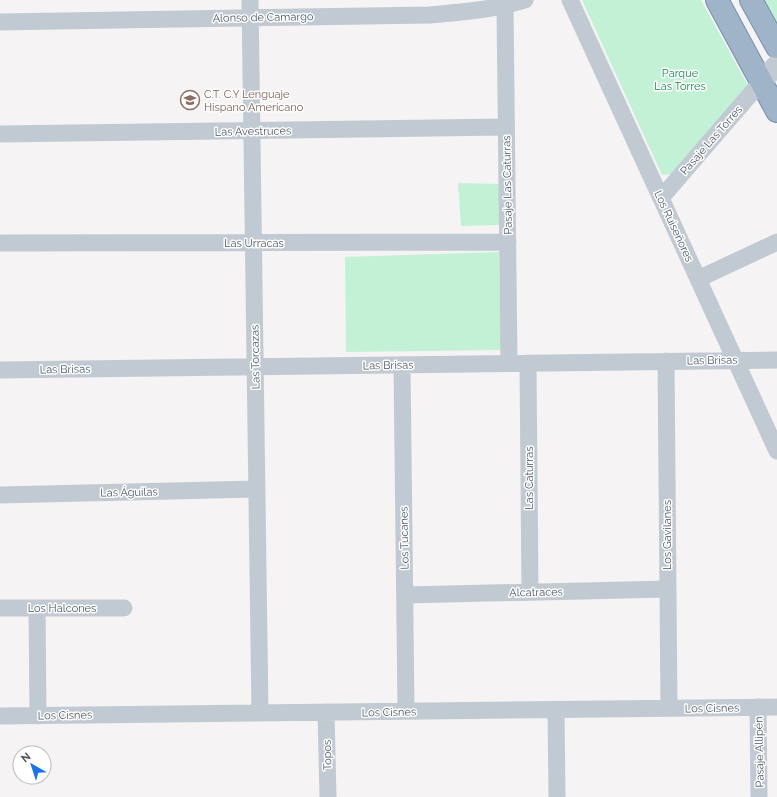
<svg xmlns="http://www.w3.org/2000/svg" width="777" height="797" viewBox="0 0 777 797" font-family="Raleway,sans-serif">
<style>
.green{fill:#c3f1d5}
.lines{fill:none;stroke-linecap:round;stroke-linejoin:round}
.trunk-casing{stroke:#7690ad;stroke-width:24}
.minor{stroke:#c1cad2;stroke-width:17}
.tertiary{stroke:#c1cad2;stroke-width:21}
.trunk{stroke:#9fb4c9;stroke-width:22}
.labels{text-anchor:middle;stroke-width:3;stroke-linejoin:round;paint-order:stroke}
.street-label{font-size:11px;fill:#4a5661;stroke:#fff}
.park-label{font-size:11px;fill:#17864f;stroke:#fff}
.education-label{font-size:11px;fill:#785e54;stroke:#fff;text-anchor:start}
</style>
<rect width="100%" height="100%" fill="#f5f3f3"/>
<path class="green" d="M 582,0 L 701,0 L 751,91 L 673,174 L 662,175 Z
M 759,0 L 777,0 L 777,32 Z
M 458,183 L 500,184 L 499,225 L 461,226 Z
M 499,252 L 501,350 L 346,352 L 345,257 Z"/>
<g class="lines">
<defs>
<path id="trunk" d="M 717,0 L 777,111
M 751,0 L 777,47"/>
</defs>
<use href="#trunk" class="trunk-casing"/>
<path class="minor" d="M 250,0 L 260,713
M 570,0 L 777,451
M 505,6 L 509,363
M 0,22 L 429,15 C 462,12 493,10 525,0
M 0,134 L 506,127
M 661,198 L 761,82
M 0,243 L 508,242
M 698,279 L 777,242
M 666,361 L 669,708
M 528,363 L 530,592
M 402,365 L 406,711
M 0,370 L 777,360
M 0,495 L 257,489
M 405,595 L 668,589
M 0,608 L 124,608
M 37,608 L 38,716
M 758,707 L 759,797
M 556,710 L 557,797
M 326,712 L 328,797
M 0,716 L 777,707"/>
<path class="tertiary" d="M 761,82 L 777,65"/>
<use href="#trunk" class="trunk"/>
</g>
<defs>
<symbol id="school-ring" viewBox="-11 -11 22 22"><circle r="9.5" fill="#fff" stroke="#8d6e63" stroke-width="1.5"/><path d="M0-5L7-2L0 1L-7-2ZM-4 1L0 2.5L4 1V4Q0 6-4 4Z" fill="#8d6e63"/></symbol>
</defs>
<g fill-rule="evenodd">
<use href="#school-ring" x="179" y="89" width="22" height="22"/>
</g>
<g class="labels">
<g class="street-label">
<text transform="translate(263 17) rotate(-1)" y="4">Alonso de Camargo</text>
<text transform="translate(253 131) rotate(-1)" y="4">Las Avestruces</text>
<text transform="translate(711 140) rotate(-49)" y="4">Pasaje Las Torres</text>
<text transform="translate(507 185) rotate(-91)" y="4">Pasaje Las Caturras</text>
<text transform="translate(674 226) rotate(65)" y="4">Los Ruiseñores</text>
<text x="254" y="247">Las Urracas</text>
<text transform="translate(255 357) rotate(-91)" y="4">Las Torcazas</text>
<text transform="translate(712 360) rotate(-1)" y="4">Las Brisas</text>
<text transform="translate(388 365) rotate(-1)" y="4">Las Brisas</text>
<text transform="translate(65 369) rotate(-1)" y="4">Las Brisas</text>
<text transform="translate(529 478) rotate(-90)" y="4">Las Caturras</text>
<text transform="translate(129 492) rotate(-1)" y="4">Las Águilas</text>
<text transform="translate(667 535) rotate(-90)" y="4">Los Gavilanes</text>
<text transform="translate(404 538) rotate(-91)" y="4">Los Tucanes</text>
<text transform="translate(536 592) rotate(-1)" y="4">Alcatraces</text>
<text x="62" y="612">Los Halcones</text>
<text transform="translate(712 708) rotate(-1)" y="4">Los Cisnes</text>
<text transform="translate(389 712) rotate(-1)" y="4">Los Cisnes</text>
<text transform="translate(65 715) rotate(-1)" y="4">Los Cisnes</text>
<text transform="translate(759 752) rotate(-91)" y="4">Pasaje Allipén</text>
<text transform="translate(327 755) rotate(-91)" y="4">Topos</text>
</g>
<g class="park-label">
<text x="680" y="77">Parque<tspan x="680" dy="13">Las Torres</tspan></text>
</g>
<g class="education-label">
<text x="204" y="98">C.T. C.Y Lenguaje<tspan x="204" dy="13">Hispano Americano</tspan></text>
</g>
</g>
<g transform="translate(32 765) rotate(321)"><circle r="19" fill="#ffffff" stroke="#b7bbc0"/>
<path d="M0-3L7 15L0 10L-7 15Z" fill="#1a73e8"/>
<text y="-6" font-size="11" font-weight="bold" text-anchor="middle" fill="#4a5661">N</text>
</g>
</svg>
